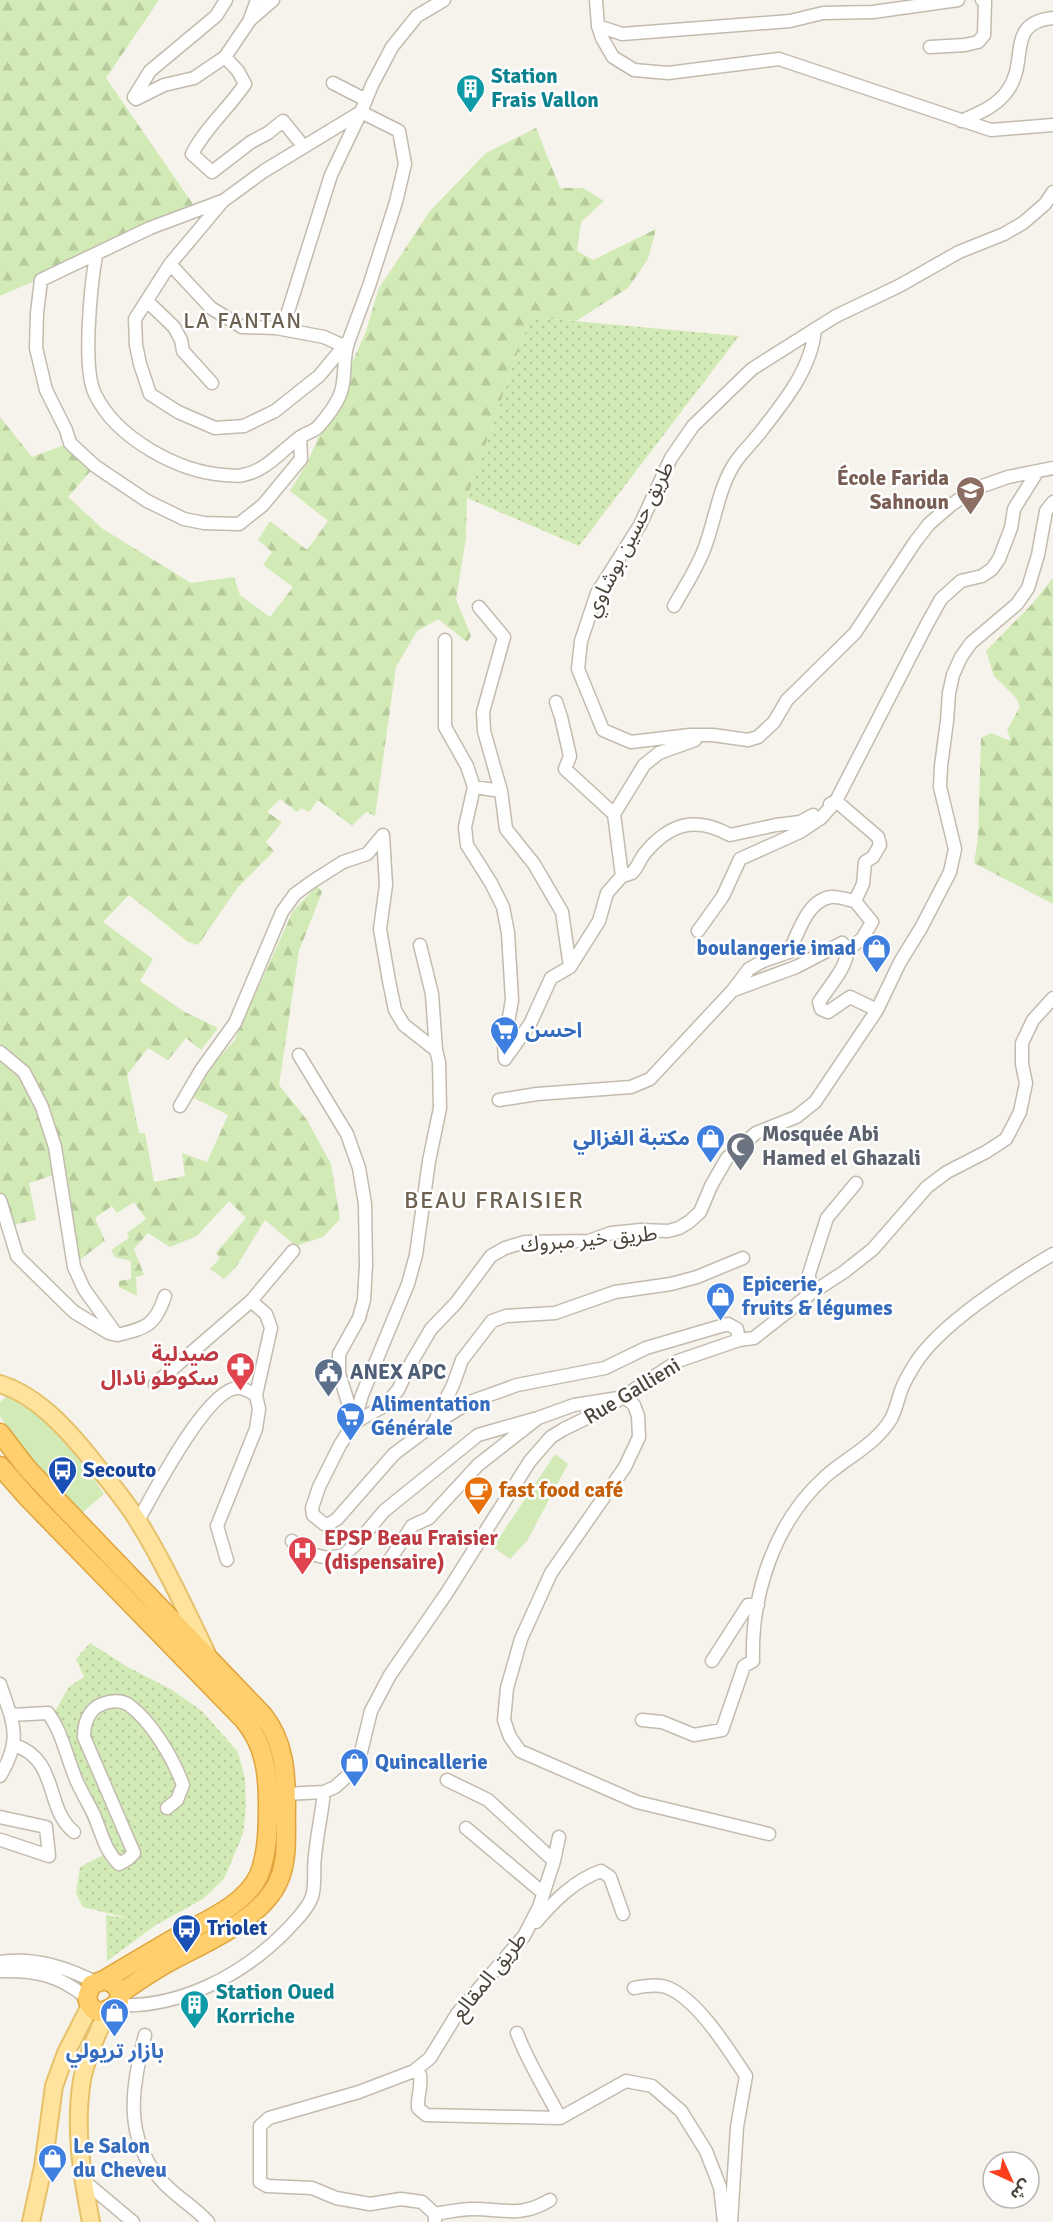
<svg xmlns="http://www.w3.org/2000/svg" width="1053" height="2222" viewBox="0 0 1053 2222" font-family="Signika,'Noto Sans Arabic',sans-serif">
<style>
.grass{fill:url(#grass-dots)}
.forest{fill:url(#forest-firs)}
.garden{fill:#d2eab5}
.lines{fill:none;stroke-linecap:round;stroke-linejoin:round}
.minor-casing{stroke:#c2bbae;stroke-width:15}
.major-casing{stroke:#e6c16a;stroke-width:20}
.highway-casing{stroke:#e0a43c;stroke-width:21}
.minor{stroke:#fff;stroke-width:12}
.major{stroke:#ffe39c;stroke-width:16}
.highway{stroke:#ffcf6e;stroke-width:18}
.labels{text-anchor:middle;stroke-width:5;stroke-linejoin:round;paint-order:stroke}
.culture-label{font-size:21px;font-weight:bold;fill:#0d838f;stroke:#fff;text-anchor:start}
.education-label{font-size:21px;font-weight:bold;fill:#785e54;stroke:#fff;text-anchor:end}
.street-label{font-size:21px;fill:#4b4439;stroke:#fff}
.shop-label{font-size:21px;font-weight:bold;fill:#366cbe;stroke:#fff;text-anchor:start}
.worship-label{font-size:21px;font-weight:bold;fill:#5b616d;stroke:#fff;text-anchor:start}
.health-label{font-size:21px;font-weight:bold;fill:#be3a42;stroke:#fff;text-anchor:end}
.service-label{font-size:21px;font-weight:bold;fill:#4e5e75;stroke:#fff;text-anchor:start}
.transit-label{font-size:21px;font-weight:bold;fill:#164399;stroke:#fff;text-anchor:start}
.food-label{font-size:21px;font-weight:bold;fill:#c56008;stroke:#fff;text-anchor:start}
.neighbourhood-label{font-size:22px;letter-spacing:1.5px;fill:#6e6250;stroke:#fff}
.quarter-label{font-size:24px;letter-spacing:1.5px;fill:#6e6250;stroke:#fff}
</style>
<defs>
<pattern id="grass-dots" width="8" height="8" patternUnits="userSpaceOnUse" patternTransform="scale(1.5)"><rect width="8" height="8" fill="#d2eab5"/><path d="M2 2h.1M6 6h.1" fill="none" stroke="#b6ca9c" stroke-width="1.8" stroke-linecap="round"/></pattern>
<pattern id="forest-firs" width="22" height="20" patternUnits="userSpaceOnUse" patternTransform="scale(1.5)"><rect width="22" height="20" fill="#d2eab5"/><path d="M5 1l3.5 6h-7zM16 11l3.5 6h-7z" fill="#b6ca9c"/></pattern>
</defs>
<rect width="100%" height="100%" fill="#f6f3ec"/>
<path class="grass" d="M 530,317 L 739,336 L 579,546 L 467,498 Z
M 90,1643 L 126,1666 L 172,1690 L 202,1711 L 238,1752 L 245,1778 L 246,1806 L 243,1834 L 224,1879 L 203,1899 L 156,1925 L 107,1961 L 106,1915 L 132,1919 L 83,1907 L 76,1893 L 80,1867 L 103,1855 L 77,1796 L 51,1718 L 69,1687 L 84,1677 L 76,1659 Z"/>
<path class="forest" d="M 0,0 L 159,0 L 106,78 L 197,210 L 0,296 Z
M 536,128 L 560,188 L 583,188 L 604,201 L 581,222 L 577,251 L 593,260 L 656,229 L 648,259 L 628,288 L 576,321 L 530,317 L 467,498 L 466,538 L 456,599 L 471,636 L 467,642 L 438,619 L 417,631 L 396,667 L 375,816 L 366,812 L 352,826 L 318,800 L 309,812 L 301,808 L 297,812 L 280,799 L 267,812 L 282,822 L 266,842 L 274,851 L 238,887 L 198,945 L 188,942 L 129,895 L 103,922 L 153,959 L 140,981 L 183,1011 L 218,1028 L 201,1050 L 186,1038 L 168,1060 L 148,1048 L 127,1075 L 139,1133 L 145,1133 L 154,1182 L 185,1176 L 182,1153 L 207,1162 L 228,1115 L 190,1096 L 200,1079 L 234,1041 L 293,911 L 317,886 L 322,892 L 299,951 L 279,1085 L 307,1120 L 331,1164 L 340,1219 L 323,1237 L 296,1246 L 265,1220 L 236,1267 L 224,1279 L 210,1269 L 220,1258 L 216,1253 L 246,1218 L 229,1201 L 197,1236 L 170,1247 L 148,1233 L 134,1249 L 144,1275 L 136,1277 L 137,1296 L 119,1287 L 119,1281 L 131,1279 L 131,1261 L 115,1257 L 111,1250 L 129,1238 L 127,1233 L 146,1219 L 134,1202 L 117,1213 L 112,1206 L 95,1218 L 105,1241 L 78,1261 L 73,1237 L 66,1171 L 29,1183 L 36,1220 L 12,1225 L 0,1191 L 0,417 L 32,457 L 70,443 L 95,466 L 68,497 L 103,529 L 191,583 L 234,577 L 240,595 L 270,617 L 293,587 L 263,565 L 272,552 L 258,540 L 270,521 L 307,550 L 328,521 L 290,491 L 307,463 L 365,334 L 379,288 L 430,211 L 486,153 Z
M 1053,578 L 1053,904 L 974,863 L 978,838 L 981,738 L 991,733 L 1011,741 L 1007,730 L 1020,707 L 1016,698 L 994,676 L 986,651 L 1033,603 Z"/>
<path class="garden" d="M 12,1392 L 61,1432 L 104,1494 L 82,1513 L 15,1440 L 0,1416 L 0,1402 Z
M 555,1454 L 568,1464 L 527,1541 L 510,1559 L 493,1547 Z"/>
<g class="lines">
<defs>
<path id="minor" d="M 226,0 L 216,16 L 150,71 L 134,97 L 136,99 L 164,85 L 194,78 L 225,57 L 238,71 L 245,84 C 229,108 205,128 192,154 L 212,172 L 251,142 L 268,133 L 283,121 L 304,147
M 596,0 L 598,26 L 602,38 L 613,57 L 634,70 L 668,73 L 779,59 L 991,130 L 1053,125
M 250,19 L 257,0
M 598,26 L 622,34 L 790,21 L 823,13 L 873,12 L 958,0
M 930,47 L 965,45 L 978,42 L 984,35 L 985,2 L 982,0
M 225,57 L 250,20 L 273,0
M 333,83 L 366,100
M 361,112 L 399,131 L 405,164 L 396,202 L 369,286 L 349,340 L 319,376 L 275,411 L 244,426 L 215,428 L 178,412 L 150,394 L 140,364 L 136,345 L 135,319 L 170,264 L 223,201 L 264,171 Z
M 961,121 C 979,113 996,107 1008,90 C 1029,60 1005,23 1053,18
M 1053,192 L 1045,204 L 1023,223 L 1004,234 L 959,252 L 899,286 L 836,316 L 752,369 L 693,426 L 671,458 L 640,525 L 597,593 L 581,641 L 578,669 L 603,730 L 631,742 L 690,735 L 713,735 L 748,740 L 758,737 L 774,722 L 787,700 L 855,633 L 915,542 L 929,524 L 951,505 L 974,489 L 1008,477 L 1053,468
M 222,201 L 150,228 L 41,280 L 37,313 L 36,348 L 46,390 L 66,430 L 70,443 L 95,466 L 147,501 L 184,519 L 204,523 L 239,524 L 263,505 L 301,459 L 300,437
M 96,255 C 91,285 82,368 95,394 C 116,438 178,472 225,475 C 230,475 238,477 243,475 C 266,471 281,451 299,438 C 305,433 313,432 318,427 C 325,419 335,406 339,397 C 347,381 342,360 348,343
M 170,264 L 211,308 L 242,327 L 276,328 L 286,318 L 331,175 L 361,112 L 372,85 L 392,47 L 417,16 L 444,0
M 147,301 L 174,327 L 181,340 L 183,351 L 212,383
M 276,328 L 324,337 L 346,347
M 674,606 C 685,586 699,566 706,544 C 715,519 719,489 733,466 C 741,452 753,443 762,430 C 785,401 812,367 815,329
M 479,607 L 504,637 L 483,712 L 484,731 L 501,791 L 506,829 L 534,864 L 562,912 L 570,967
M 445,640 L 445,727 L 467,766 L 474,787 L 465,827 L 467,845 L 491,883 L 503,907 L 508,933 L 512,1000 L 504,1045 L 505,1059
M 474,787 L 501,791
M 830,804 L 836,801 L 927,624 L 941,599 L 961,581 L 982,576 L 992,569 L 999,559 L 1011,528 L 1014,509 L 1037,472
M 614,814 L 644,765 L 659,753 L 695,740
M 622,876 L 632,873 C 638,867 640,859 645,853 C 670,823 696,816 730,835 L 776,825 L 800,822 L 813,815
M 420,945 L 432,994 L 436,1050
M 848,949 L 862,939 L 872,922 L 855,901
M 734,990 L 796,967 L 842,943 L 848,949 C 846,969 830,985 819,1002 L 821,1009 L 828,1012 L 850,997 L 877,1010
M 0,1052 L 24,1072 L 42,1107 L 55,1147 L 74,1267 L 84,1289 L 117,1335 L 109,1333 L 74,1312 L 17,1256 L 0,1200
M 299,1055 L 347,1134 L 359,1168 L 365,1204 L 366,1265 L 364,1300 L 359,1318 L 339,1354 L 339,1373 L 354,1422
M 505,1059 L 530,1024 L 551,978 L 570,967 L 599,921 L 607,893 L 622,876 L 614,814 L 565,769 L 570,756 L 561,717 L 556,702
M 499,1100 L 537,1094 L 631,1087 L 650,1079 L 733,990 L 749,969 L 763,961 L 789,952 C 798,934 807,900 831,897 C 838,896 848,900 855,901 L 863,884 L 865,862 L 873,857 L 880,845 L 878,837 L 836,801 L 821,818 L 800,832 L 740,859 L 723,896 L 698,931
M 180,1106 L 201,1070 L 235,1023 L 282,912 L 295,894 L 313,881 L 343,862 L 367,854 L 383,835 L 386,885 L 380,929 L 389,981 L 395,1010 L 404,1025 L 436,1050 L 439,1062 L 440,1108 L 429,1161 L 416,1255 L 408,1284 L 362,1395 L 354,1423
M 810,1294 L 809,1274 L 827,1218 L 856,1183
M 251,1301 L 266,1314 L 271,1328 L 256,1395
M 117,1335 C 146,1328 155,1326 165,1296
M 739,1340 L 737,1329 L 728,1324 L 646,1348 L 605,1368 L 517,1385 L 470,1402 L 434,1424 L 394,1454 L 337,1519 L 329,1524 L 324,1524 L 313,1515 L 312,1508 L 319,1487 L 340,1445 L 354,1423 L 384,1406 L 398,1390 L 411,1363 L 431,1329 L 456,1303 L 491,1256 L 505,1248 L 525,1242 L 589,1241 L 611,1233 L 641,1230 L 668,1231 L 679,1228 L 689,1222 L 700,1212 L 711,1186 L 727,1158 L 756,1133 L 796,1117 L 815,1102 L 877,1010 L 900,962 L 921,928 L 950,872 L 955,849 L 940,787 L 941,766 L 947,721 L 949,693 L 953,675 L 961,657 L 971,643 L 1017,604 L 1028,588 L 1038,555 L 1046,511 L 1053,502
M 155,1384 L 251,1301 L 293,1251
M 434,1423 L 453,1385 L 462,1360 L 492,1321 L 506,1316 L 555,1313 L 615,1292 L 671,1284 L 697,1277 L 743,1258
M 138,1521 C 153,1494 208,1386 239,1388 C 244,1388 252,1393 256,1395 L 259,1409 L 256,1429 L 217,1526 L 227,1560
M 292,1541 L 306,1553 L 328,1558 L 344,1555 L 360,1540 L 384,1511 L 478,1435 L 534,1419
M 387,1564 L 412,1526 L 429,1518 L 478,1465 L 538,1418 L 574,1405 L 625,1397 L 634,1405 L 638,1416 L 639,1437 L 625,1467 L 551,1573 L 521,1639 L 507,1688 L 504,1720 L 510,1737 L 520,1751 L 637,1802 L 769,1834
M 712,1661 L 748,1605 L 758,1605
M 0,1684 C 13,1723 23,1738 0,1776
M 11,1715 L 48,1713 C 62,1732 66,1755 75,1777 C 80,1790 88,1802 94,1815 C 102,1834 104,1849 119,1864 L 128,1859 L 134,1853 L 84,1737 C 84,1725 87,1713 98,1706 C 107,1701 120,1699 129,1705 C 152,1722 173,1758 183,1785 L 177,1800 L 167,1808
M 642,1720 L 662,1722 L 694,1735 L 722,1730 L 744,1666 L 753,1661 C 751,1594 775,1521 826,1476 C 848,1457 876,1444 891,1419 C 896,1410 898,1398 902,1388 C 905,1380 910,1372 915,1364 C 939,1325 1012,1278 1053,1254
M 14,1745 C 60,1760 44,1808 74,1832
M 447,1780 L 488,1800 L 554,1861
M 286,1794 L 324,1792 L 335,1787 L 352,1772 L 361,1752 L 371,1711 L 390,1675 L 446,1594 L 530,1461 L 551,1437 L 564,1429 L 603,1410 L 678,1361 L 739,1340 L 754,1338 L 810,1294 L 844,1272 L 873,1249 L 927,1187 L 947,1172 L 986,1152 L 1006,1139 L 1020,1112 L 1026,1083 L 1022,1064 L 1022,1043 L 1033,1020 L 1053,998
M 0,1817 L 46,1827 L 49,1856 L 1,1840
M 466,1828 L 542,1892
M 536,1922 C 554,1901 575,1880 601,1871 L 610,1877 L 623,1914
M 0,1962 C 33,1957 66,1967 95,1982
M 0,1971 C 36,1970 59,1975 87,1998
M 634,1988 C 644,1986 657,1984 666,1987 C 697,1998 728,2049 746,2076 L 737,2127 L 731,2222
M 115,2005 C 179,2009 243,1975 287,1930 C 296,1920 307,1910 312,1897 C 316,1884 313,1869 315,1856 C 317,1834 322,1813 324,1792
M 517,2033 C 528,2063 546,2090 560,2118
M 145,2035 C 132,2087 123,2135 160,2179 C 174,2196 194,2206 208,2222
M 414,2071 L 430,2058 L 457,2014 L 524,1936 L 539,1907 L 554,1861 L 559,1837
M 83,2180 L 133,2222
M 435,2214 C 448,2212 460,2209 473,2209 C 505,2209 520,2218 550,2200
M 435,2222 L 435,2214 L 422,2202 L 401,2199 L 370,2204 L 336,2198 L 312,2188 L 267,2186 L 260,2182 L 260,2126 L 269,2118 L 359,2092 L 414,2071 L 420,2075 C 422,2087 417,2097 418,2108 L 426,2115 L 560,2118 L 626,2081 L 652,2086 L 681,2111 L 706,2151 L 720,2187 L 724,2222"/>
<path id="major" d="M 0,1384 C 36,1395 65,1427 88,1455 C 105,1477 124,1498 138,1521 C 164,1563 185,1608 206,1652
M 31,2222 L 43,2167 L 54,2086 L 66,2053 L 90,2006
M 91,2222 C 82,2175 74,2129 82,2080 C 86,2057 98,2033 107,2011"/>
<path id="highway" d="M 0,1433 L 26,1467 L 53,1496 L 263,1715 C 284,1741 286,1773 286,1806 C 285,1830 289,1859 278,1882 C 260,1922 198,1945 162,1966 C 147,1975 133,1984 120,1994
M 0,1466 L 28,1498 L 244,1720 C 264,1744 268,1771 268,1802 C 268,1825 268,1853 259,1875 C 245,1906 202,1922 175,1938 C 151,1952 127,1966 104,1980 L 91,1985 L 87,1998 C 93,2019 108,2012 119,2001 C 121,1989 115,1983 104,1980"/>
</defs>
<use href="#minor" class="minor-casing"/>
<use href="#major" class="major-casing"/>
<use href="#highway" class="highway-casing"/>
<use href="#minor" class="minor"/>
<use href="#major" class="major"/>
<use href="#highway" class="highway"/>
</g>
<defs>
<symbol id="building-pin" viewBox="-11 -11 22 30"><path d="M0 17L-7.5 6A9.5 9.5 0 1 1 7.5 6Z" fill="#0f9aa8" stroke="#fff"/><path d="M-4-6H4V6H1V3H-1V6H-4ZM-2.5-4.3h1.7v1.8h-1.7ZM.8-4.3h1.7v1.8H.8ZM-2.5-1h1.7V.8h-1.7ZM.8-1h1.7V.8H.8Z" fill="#fff"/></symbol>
<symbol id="school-pin" viewBox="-11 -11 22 30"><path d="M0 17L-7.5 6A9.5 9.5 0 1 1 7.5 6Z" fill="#8d6e63" stroke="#fff"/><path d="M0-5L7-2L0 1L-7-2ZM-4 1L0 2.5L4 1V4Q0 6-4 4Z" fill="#fff"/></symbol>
<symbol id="shop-pin" viewBox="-11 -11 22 30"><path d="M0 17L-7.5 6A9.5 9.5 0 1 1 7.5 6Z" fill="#3f7fe0" stroke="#fff"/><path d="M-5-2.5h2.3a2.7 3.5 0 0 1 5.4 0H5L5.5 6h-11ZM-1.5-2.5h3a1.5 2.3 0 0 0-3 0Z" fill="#fff"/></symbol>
<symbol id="supermarket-pin" viewBox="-11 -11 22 30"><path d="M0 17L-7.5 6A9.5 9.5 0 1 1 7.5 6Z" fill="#3f7fe0" stroke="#fff"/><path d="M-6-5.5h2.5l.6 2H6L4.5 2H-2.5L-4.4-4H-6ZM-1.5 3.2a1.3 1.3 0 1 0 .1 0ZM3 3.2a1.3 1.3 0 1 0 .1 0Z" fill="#fff"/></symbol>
<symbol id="mosque-pin" viewBox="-11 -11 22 30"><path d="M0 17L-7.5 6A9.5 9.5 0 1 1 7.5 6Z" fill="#6b7280" stroke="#fff"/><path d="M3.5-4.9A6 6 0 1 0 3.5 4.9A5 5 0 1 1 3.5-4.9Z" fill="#fff"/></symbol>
<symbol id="pharmacy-pin" viewBox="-11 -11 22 30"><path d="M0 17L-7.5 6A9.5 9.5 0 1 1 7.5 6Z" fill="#e0444e" stroke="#fff"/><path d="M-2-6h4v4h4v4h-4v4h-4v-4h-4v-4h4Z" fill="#fff"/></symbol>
<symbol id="civic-pin" viewBox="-11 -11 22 30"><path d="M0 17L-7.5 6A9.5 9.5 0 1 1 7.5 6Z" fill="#5c6f8a" stroke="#fff"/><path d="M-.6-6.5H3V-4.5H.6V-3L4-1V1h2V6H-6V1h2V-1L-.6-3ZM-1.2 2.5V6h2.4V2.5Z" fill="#fff"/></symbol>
<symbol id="bus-pin" viewBox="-11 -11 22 30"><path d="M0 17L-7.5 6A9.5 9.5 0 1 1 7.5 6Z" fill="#1a4fb4" stroke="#fff"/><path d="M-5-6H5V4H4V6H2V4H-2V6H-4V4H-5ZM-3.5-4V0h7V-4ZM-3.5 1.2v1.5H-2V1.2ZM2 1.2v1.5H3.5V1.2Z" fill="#fff"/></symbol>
<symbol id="cafe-pin" viewBox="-11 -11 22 30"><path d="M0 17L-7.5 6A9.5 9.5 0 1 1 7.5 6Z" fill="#e8710a" stroke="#fff"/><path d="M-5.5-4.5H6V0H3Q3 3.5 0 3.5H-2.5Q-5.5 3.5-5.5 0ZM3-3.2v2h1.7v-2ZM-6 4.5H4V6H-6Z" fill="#fff"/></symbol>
<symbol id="hospital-pin" viewBox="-11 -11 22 30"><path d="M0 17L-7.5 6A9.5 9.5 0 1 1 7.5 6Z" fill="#e0444e" stroke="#fff"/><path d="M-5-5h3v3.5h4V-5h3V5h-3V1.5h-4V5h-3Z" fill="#fff"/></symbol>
</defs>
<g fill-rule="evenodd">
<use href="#building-pin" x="454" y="72" width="33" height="45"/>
<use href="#school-pin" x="954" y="474" width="33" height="45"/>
<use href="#shop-pin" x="860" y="932" width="33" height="45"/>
<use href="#supermarket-pin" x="488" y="1014" width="33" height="45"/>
<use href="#shop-pin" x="694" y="1122" width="33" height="45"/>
<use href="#mosque-pin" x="724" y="1130" width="33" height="45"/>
<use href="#shop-pin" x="704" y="1280" width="33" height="45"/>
<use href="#pharmacy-pin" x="224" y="1350" width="33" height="45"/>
<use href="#civic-pin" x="312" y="1356" width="33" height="45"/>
<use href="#supermarket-pin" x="334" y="1400" width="33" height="45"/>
<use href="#bus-pin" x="46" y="1454" width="33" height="45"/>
<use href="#cafe-pin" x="462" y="1474" width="33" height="45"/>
<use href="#hospital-pin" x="286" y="1534" width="33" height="45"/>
<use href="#shop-pin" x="338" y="1746" width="33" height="45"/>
<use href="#bus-pin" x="170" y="1912" width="33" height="45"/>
<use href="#building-pin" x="178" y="1988" width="33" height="45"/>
<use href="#shop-pin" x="98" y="1996" width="33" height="45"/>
<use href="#shop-pin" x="36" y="2142" width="33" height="45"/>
</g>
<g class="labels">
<g class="culture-label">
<text x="491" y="83">Station<tspan x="491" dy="24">Frais Vallon</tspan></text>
<text x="216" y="1999">Station Oued<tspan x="216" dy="24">Korriche</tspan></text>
</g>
<g class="education-label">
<text x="949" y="485">École Farida<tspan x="949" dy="24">Sahnoun</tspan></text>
</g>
<g class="street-label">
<text transform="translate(629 539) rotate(-63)" y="7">طريق حسين بوشاوي</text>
<text transform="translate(589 1239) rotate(-5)" y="7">طريق خير مبروك</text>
<text transform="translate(632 1391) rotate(-31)" y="7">Rue Gallieni</text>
<text transform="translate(489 1976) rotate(-51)" y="7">طريق المقالع</text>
</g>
<g class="shop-label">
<text x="856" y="955" text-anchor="end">boulangerie imad</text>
<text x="525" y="1037">احسن</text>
<text x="690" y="1145" text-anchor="end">مكتبة الغزالي</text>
<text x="742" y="1291">Epicerie,<tspan x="742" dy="24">fruits &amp; légumes</tspan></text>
<text x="371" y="1411">Alimentation<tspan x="371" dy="24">Générale</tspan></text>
<text x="375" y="1769">Quincallerie</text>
<text x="115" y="2058" text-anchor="middle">بازار تريولي</text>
<text x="73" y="2153">Le Salon<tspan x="73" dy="24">du Cheveu</tspan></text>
</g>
<g class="worship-label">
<text x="762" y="1141">Mosquée Abi<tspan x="762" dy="24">Hamed el Ghazali</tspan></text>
</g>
<g class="health-label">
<text x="219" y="1361">صيدلية<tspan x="219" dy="24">سكوطو نادال</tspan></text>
<text x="324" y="1545" text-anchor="start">EPSP Beau Fraisier<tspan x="324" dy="24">(dispensaire)</tspan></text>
</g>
<g class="service-label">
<text x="350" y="1379">ANEX APC</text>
</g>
<g class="transit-label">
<text x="83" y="1477">Secouto</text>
<text x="207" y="1935">Triolet</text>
</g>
<g class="food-label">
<text x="499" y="1497">fast food café</text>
</g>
<g class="neighbourhood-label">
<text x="243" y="328">LA FANTAN</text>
</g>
<g class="quarter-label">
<text x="494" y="1208">BEAU FRAISIER</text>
</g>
</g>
<g transform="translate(1011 2180) rotate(135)"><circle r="28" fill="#ffffff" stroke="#b7b4b0" stroke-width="1.5"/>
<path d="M0-4.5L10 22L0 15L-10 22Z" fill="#fc3f1d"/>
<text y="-9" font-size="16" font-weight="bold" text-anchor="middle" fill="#4b4439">ش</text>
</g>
</svg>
